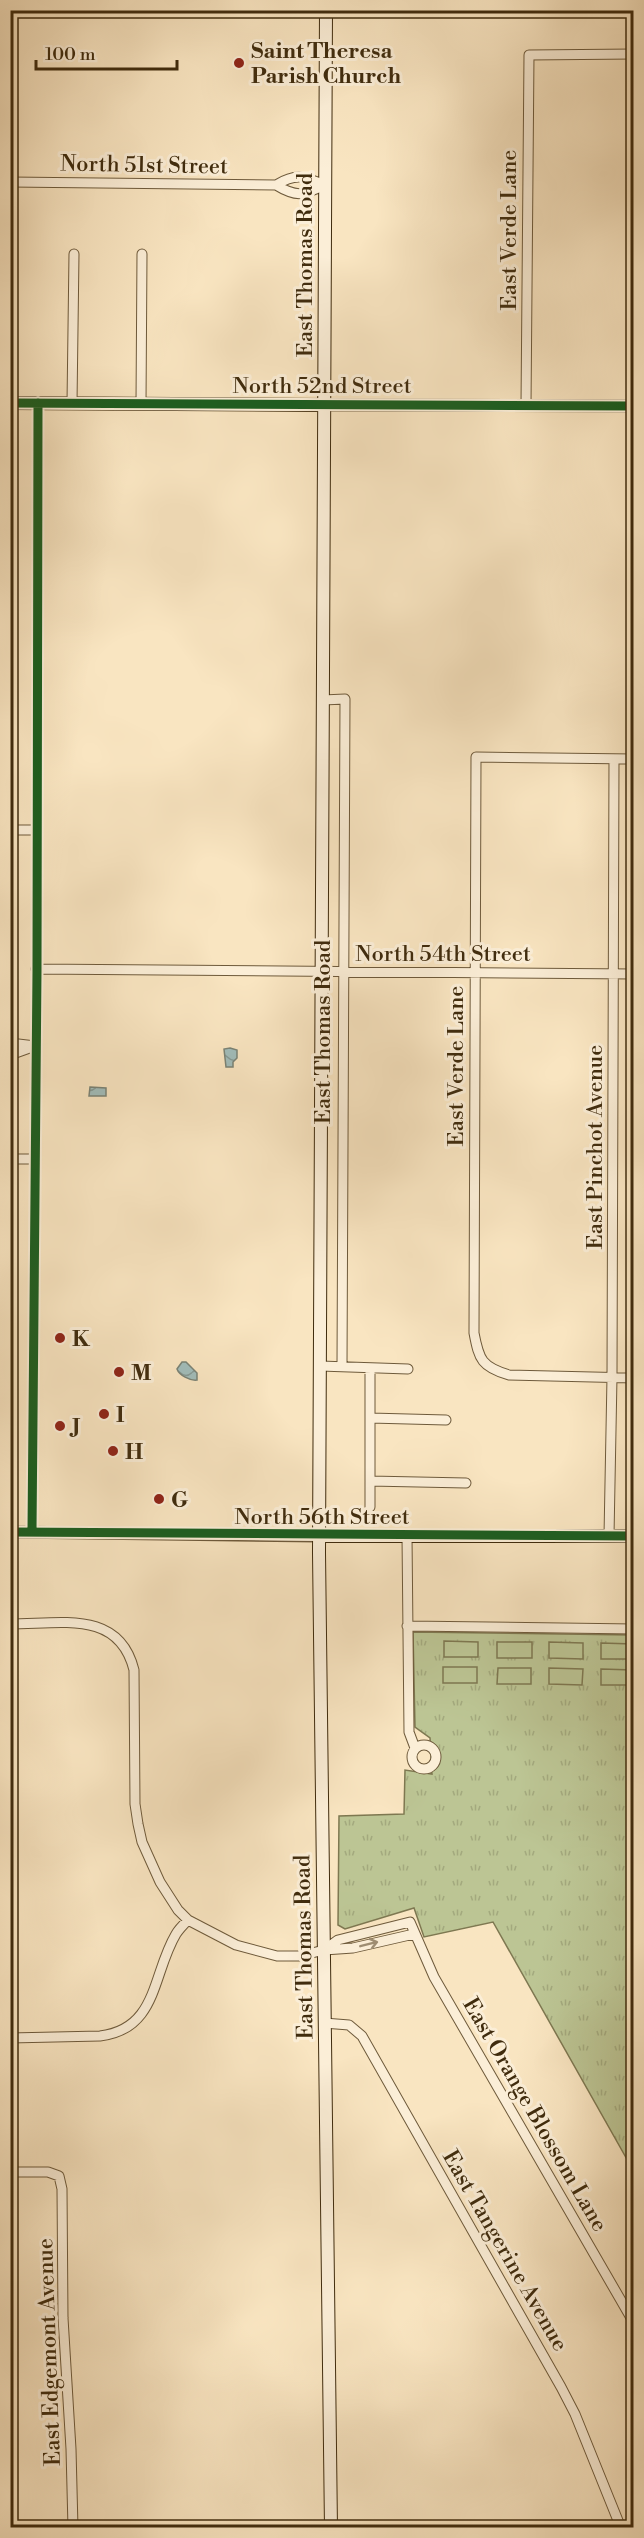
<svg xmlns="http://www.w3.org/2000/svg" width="644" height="2538" viewBox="0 0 644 2538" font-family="'Libre Bodoni',serif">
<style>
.grass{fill:url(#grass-tufts);stroke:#7e7851;stroke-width:1.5}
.pitch{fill:#bcc594;stroke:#7e7851;stroke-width:1.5}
.water{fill:url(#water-waves);stroke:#7a8376;stroke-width:1.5}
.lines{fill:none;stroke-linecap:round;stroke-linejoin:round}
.minor-casing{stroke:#6e5a3b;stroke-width:11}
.tertiary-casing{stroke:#6e5a3b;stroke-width:13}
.secondary-casing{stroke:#402c0e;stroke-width:14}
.minor{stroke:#fbeed7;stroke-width:9}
.tertiary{stroke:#fbeed7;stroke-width:10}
.secondary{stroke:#fbeed7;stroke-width:12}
.cycleway-casing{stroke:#fbeed7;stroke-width:13}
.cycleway{stroke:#1b5e20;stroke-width:9}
.oneway{stroke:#9e8d72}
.poi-dot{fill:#8f2418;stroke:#fbeed7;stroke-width:2}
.labels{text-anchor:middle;stroke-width:6;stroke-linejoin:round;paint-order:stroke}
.poi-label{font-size:22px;font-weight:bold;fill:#402c0e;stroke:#fbeed7;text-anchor:start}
.street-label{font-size:22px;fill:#402c0e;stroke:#fbeed7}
</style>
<defs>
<pattern id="grass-tufts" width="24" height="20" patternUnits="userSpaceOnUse" patternTransform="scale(1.5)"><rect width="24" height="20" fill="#bcc594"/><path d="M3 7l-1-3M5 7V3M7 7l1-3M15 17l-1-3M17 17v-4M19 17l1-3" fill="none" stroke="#a3a97e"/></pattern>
<pattern id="water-waves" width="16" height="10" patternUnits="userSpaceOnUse" patternTransform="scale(1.5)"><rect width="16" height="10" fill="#a1bdbb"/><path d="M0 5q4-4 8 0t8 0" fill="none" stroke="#859a96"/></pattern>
</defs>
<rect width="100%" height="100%" fill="#f9e5c1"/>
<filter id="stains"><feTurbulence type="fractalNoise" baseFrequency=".00333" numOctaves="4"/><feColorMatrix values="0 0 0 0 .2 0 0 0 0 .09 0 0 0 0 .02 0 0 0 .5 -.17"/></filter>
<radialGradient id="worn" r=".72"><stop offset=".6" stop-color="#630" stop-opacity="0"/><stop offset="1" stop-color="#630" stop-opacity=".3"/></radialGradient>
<path class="grass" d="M 413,1632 L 633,1635 L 633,2170 L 493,1922 L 424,1937 L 414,1908 L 345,1929 L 338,1925 L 339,1816 L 404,1814 L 405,1770 L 432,1774 L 430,1738 L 415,1727 Z"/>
<path class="pitch" d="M 444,1641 L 478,1642 L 478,1657 L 444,1657 Z
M 497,1642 L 532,1642 L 532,1658 L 497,1658 Z
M 549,1642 L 583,1643 L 583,1659 L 549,1658 Z
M 601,1643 L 633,1644 L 633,1659 L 601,1659 Z
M 443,1667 L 477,1667 L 477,1683 L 443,1683 Z
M 498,1668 L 531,1668 L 531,1684 L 497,1684 Z
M 549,1668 L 583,1669 L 582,1685 L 549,1684 Z
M 601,1669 L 633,1670 L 633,1685 L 601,1685 Z"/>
<path class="water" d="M 230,1048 L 237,1050 L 237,1058 L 233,1062 L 233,1067 L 226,1067 L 224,1049 Z
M 90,1087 L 106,1088 L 106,1096 L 89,1096 Z
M 182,1362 L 186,1362 L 197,1373 L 197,1380 C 190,1381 179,1375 177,1369 Z"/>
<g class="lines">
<defs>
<path id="minor" d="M 10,182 L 276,185 C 297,198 304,195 325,185
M 276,185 C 296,173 304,176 325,185
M 72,403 L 74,254
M 141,403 L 142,254
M 526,405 L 529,55 L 634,54
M 323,700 L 345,699 L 342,1366
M 634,759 L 476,757 L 474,1333 C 479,1360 482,1367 509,1375 L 634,1378
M 10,830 L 36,830
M 36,969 L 634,974
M 10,1043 L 35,1046
M 10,1055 L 35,1046
M 10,1159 L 34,1159
M 320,1366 L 408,1369
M 370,1369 L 370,1507
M 370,1418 L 446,1420
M 370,1481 L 466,1483
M 32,1531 L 37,971 L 38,403
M 407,1536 L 409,1732 L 415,1748
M 609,1536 L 612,1377 L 614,759
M 10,1624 C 60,1624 119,1609 134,1670 L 135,1804 L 138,1824 L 142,1842 L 160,1882 L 178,1910 L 188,1920 L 236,1945 L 277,1956 L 300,1956 L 324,1950 L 353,1948 L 414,1934
M 407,1626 L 634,1629
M412 1757a12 12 0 1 1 24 0a12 12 0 1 1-24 0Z
M 324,1950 L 338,1940 L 410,1922 L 434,1977 L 634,2323
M 324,2023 L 349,2025 L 362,2036 L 561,2387 L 575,2414 L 621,2528
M 10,2038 L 100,2036 C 158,2029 152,1974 176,1934 C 179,1929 184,1924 188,1920
M 10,2172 L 48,2172 L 59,2176 L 62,2189 L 63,2318 L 71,2449 L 73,2528"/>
<path id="tertiary" d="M 324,405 L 634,406
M 10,1532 L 319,1536"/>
<path id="secondary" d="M 326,10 L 319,1553 L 331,2528
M 10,403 L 324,405
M 319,1536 L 634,1536"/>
</defs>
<use href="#minor" class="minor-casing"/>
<use href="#tertiary" class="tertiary-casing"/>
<use href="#secondary" class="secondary-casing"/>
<use href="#minor" class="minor"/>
<use href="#tertiary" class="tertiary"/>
<use href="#secondary" class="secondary"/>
<defs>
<path id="cycleway" d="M 10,403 L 634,406
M 32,1531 L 37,971 L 38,403
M 10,1532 L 634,1536"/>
</defs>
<use href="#cycleway" class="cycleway-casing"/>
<use href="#cycleway" class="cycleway"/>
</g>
<defs><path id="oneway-shaft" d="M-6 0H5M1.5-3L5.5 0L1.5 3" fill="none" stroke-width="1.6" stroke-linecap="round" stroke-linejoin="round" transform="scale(1.5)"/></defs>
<use class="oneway" href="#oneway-shaft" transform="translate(369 1944) rotate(-14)"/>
<g class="poi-dot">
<circle cx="239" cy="63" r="6"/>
<circle cx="60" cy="1338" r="6"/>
<circle cx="119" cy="1372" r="6"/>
<circle cx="104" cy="1414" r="6"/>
<circle cx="60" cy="1426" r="6"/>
<circle cx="113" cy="1451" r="6"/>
<circle cx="159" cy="1499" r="6"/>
</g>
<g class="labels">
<g class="poi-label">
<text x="251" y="58">Saint Theresa<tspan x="251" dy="25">Parish Church</tspan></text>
<text x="72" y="1346">K</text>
<text x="131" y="1380">M</text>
<text x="116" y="1422">I</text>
<text x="72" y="1434">J</text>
<text x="125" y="1459">H</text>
<text x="171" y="1507">G</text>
</g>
<g class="street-label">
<text transform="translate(144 164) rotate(1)" y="8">North 51st Street</text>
<text transform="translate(508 230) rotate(-90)" y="8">East Verde Lane</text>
<text transform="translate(304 265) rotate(-90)" y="8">East Thomas Road</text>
<text x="322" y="393">North 52nd Street</text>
<text x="443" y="961">North 54th Street</text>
<text transform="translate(322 1032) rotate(-90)" y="8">East Thomas Road</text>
<text transform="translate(455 1066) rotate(-90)" y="8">East Verde Lane</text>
<text transform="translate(594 1147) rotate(-90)" y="8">East Pinchot Avenue</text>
<text x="322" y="1524">North 56th Street</text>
<text transform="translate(303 1947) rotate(-91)" y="8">East Thomas Road</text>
<text transform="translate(536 2114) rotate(60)" y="8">East Orange Blossom Lane</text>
<text transform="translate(506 2250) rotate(60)" y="8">East Tangerine Avenue</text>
<text transform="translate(48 2352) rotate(-92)" y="8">East Edgemont Avenue</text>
</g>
</g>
<rect width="644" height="2538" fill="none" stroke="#f9e5c1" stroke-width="36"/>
<rect x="12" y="12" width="620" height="2514" fill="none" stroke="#402c0e" stroke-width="3"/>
<rect x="18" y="18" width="608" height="2502" fill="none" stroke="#402c0e" stroke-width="1.5"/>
<path d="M36 60v9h141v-9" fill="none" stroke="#402c0e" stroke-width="3"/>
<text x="45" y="60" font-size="18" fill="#402c0e" stroke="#fbeed7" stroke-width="4.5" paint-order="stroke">100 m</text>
<rect width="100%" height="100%" filter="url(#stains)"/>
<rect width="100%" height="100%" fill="url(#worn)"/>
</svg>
